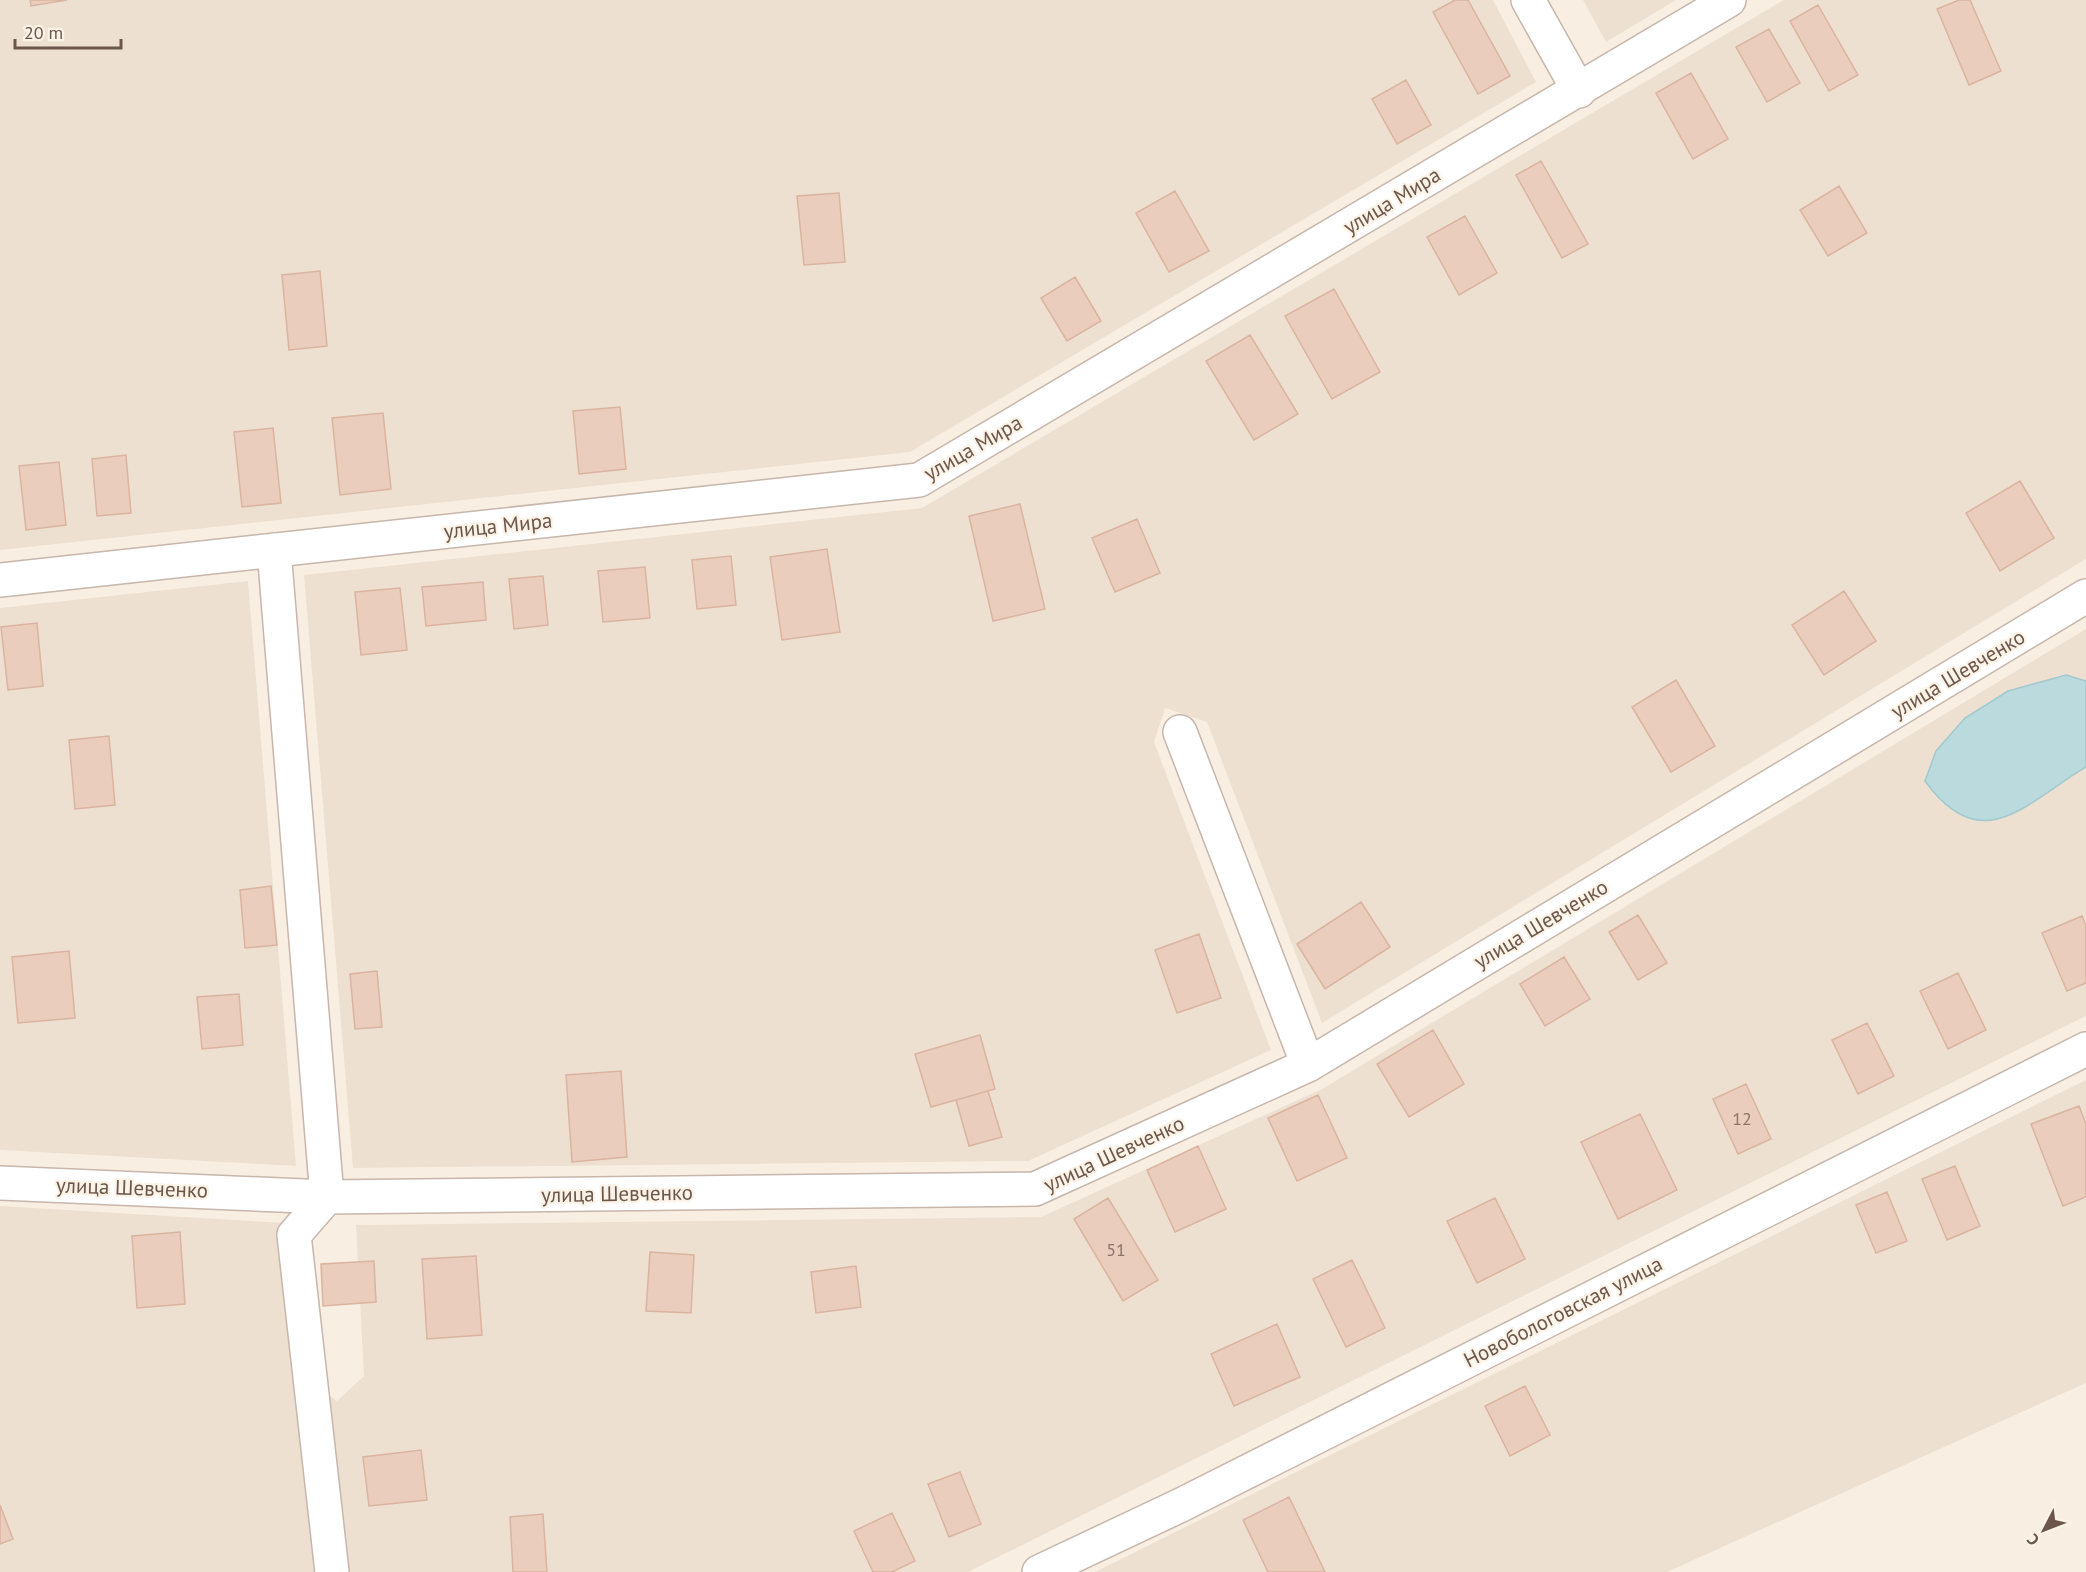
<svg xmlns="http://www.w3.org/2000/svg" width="2086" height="1572" viewBox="0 0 2086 1572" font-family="'PT Sans',sans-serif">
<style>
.residential{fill:#eee0d1}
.water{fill:#badade;stroke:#a1c9ce;stroke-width:1.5}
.building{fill:#eacdbd;stroke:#dab4a0;stroke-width:1.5}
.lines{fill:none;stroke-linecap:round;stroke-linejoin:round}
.minor-casing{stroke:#c7b6ab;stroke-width:36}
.minor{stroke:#fff;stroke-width:33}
.labels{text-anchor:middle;stroke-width:4.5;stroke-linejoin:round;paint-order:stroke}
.number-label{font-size:18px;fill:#8c7468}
.street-label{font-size:21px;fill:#6c564c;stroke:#fcf3e7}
</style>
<rect width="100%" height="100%" fill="#f8efe2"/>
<path class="residential" d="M 0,0 L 1493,0 L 1536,82 L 910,452 L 0,550 Z
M 1583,0 L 1676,0 L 1606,42 Z
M 1784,0 L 2086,0 L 2086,559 L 1322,1023 L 1207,722 L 1165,708 L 1154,742 L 1271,1050 L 1028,1161 L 353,1168 L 304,575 L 922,508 Z
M 248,581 L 296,1166 L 0,1150 L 0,608 Z
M 2086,629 L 2086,1016 L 968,1572 L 0,1572 L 0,1206 L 300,1224 L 308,1379 L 337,1401 L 364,1376 L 356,1225 L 1041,1217 L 1322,1089 Z
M 2086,1080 L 2086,1383 L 1667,1572 L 1095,1572 Z"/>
<path class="water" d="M 2066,675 L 2086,681 L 2086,767 C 2027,802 1982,860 1925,781 L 1936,751 L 1965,718 L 2008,691 Z"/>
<path class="building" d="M 30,0 L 67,0 L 31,6 Z
M 1455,0 L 1468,0 L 1510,76 L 1478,94 L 1433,12 Z
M 1959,0 L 1970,0 L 2001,71 L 1969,85 L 1937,9 Z
M 1818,5 L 1858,75 L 1829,91 L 1790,21 Z
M 1769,29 L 1800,83 L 1767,102 L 1736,47 Z
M 1691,73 L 1728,139 L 1693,159 L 1656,93 Z
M 1406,80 L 1431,125 L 1397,144 L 1372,99 Z
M 1541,161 L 1588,244 L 1562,258 L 1516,175 Z
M 1839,186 L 1867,233 L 1828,256 L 1800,210 Z
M 1175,191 L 1209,251 L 1169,272 L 1136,213 Z
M 839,193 L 845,262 L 804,265 L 797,196 Z
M 1465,216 L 1497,273 L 1459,295 L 1427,237 Z
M 320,271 L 327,346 L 289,350 L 282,275 Z
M 1075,277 L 1101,321 L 1067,341 L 1041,298 Z
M 1334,289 L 1380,372 L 1332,399 L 1285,316 Z
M 1250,335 L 1298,414 L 1254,440 L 1206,361 Z
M 620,407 L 626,469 L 579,474 L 573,411 Z
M 383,413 L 391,489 L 340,495 L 332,418 Z
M 273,428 L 281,503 L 242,507 L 234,432 Z
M 126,455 L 131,513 L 97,516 L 92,459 Z
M 59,462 L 66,525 L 26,530 L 19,466 Z
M 2020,481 L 2054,538 L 2000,571 L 1966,513 Z
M 1020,504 L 1045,609 L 993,621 L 969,516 Z
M 1137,519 L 1160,573 L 1115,592 L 1092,538 Z
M 827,549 L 840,632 L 782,640 L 770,557 Z
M 731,556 L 736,605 L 697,609 L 692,560 Z
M 645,567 L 650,618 L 603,622 L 598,571 Z
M 543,576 L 548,625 L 514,629 L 509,579 Z
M 483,582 L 486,620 L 426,626 L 422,587 Z
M 400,588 L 407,650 L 361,655 L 355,592 Z
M 1844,591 L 1876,641 L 1824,675 L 1792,625 Z
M 37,623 L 43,686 L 8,690 L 1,627 Z
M 1676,680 L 1715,746 L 1671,772 L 1632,707 Z
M 109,736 L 115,805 L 75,809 L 69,740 Z
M 271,886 L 277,945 L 245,948 L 240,890 Z
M 1361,902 L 1390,947 L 1325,989 L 1297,944 Z
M 1638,915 L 1667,963 L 1638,980 L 1609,932 Z
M 2082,916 L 2086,926 L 2086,983 L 2067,991 L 2042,933 Z
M 1199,934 L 1221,998 L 1177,1013 L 1155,950 Z
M 69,951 L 75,1018 L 18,1023 L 12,957 Z
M 1564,957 L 1590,999 L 1545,1026 L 1520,984 Z
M 377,971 L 382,1027 L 355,1029 L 350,974 Z
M 1958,973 L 1986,1030 L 1948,1049 L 1920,991 Z
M 239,994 L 243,1045 L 202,1049 L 197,997 Z
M 1867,1023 L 1894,1076 L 1858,1094 L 1832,1040 Z
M 1433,1030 L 1464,1084 L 1409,1117 L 1377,1064 Z
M 980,1035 L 995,1089 L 931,1107 L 915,1054 Z
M 621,1071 L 627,1157 L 572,1162 L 566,1075 Z
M 1746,1084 L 1771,1139 L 1738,1154 L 1713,1099 Z
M 988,1091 L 1002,1137 L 969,1146 L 956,1100 Z
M 1318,1095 L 1347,1158 L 1297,1181 L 1268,1118 Z
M 2079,1106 L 2086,1124 L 2086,1197 L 2063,1206 L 2031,1124 Z
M 1640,1114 L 1677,1190 L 1618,1219 L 1581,1142 Z
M 1198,1146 L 1226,1209 L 1175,1232 L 1147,1170 Z
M 1955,1166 L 1980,1226 L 1947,1240 L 1922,1179 Z
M 1887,1192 L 1907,1241 L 1876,1253 L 1856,1205 Z
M 1108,1198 L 1158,1280 L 1123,1301 L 1074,1219 Z
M 1495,1198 L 1525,1259 L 1477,1283 L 1447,1221 Z
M 180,1232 L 185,1304 L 137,1308 L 132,1236 Z
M 650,1252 L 694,1255 L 691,1313 L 646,1311 Z
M 476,1256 L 482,1335 L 427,1339 L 422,1259 Z
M 1352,1260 L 1385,1328 L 1346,1347 L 1313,1279 Z
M 374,1261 L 376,1302 L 323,1306 L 321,1264 Z
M 856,1266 L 861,1307 L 816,1313 L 811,1272 Z
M 1277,1324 L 1300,1377 L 1234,1406 L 1211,1354 Z
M 1525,1386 L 1550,1435 L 1510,1456 L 1485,1406 Z
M 421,1450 L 427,1500 L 369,1506 L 363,1457 Z
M 960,1472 L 981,1524 L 949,1537 L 928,1484 Z
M 1289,1497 L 1325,1572 L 1268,1572 L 1243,1520 Z
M 0,1505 L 13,1539 L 0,1544 Z
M 892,1513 L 915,1561 L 892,1572 L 873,1572 L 854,1531 Z
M 543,1514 L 547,1572 L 513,1572 L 510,1517 Z"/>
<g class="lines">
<defs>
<path id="minor" d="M 1528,0 L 1579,91
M 274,550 L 327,1197 L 294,1235 L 332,1572
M 0,580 L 919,480 L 1729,0
M 1180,732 L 1308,1065
M 0,1183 L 327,1197 L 1035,1189 L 1308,1065 L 2086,596
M 1039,1572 L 1181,1505 L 2086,1049"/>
</defs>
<use href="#minor" class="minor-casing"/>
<use href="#minor" class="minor"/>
</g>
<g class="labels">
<g class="number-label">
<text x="1742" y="1125">12</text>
<text x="1116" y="1256">51</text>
</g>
<g class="street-label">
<text transform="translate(1392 201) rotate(-31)" y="7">улица Мира</text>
<text transform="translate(973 448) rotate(-30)" y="7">улица Мира</text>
<text transform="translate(498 526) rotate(-6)" y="7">улица Мира</text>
<text transform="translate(1958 674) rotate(-31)" y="7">улица Шевченко</text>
<text transform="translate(1541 924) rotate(-31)" y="7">улица Шевченко</text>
<text transform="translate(1114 1154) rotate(-25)" y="7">улица Шевченко</text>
<text transform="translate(132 1188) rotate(2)" y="7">улица Шевченко</text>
<text transform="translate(617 1194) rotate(-1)" y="7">улица Шевченко</text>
<text transform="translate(1563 1312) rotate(-27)" y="7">Новобологовская улица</text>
</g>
</g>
<g transform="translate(2044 1530) rotate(228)" stroke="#fcf3e7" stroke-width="4.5" paint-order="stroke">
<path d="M0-4.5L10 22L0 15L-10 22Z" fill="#6c564c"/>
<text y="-9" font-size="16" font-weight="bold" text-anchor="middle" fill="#6c564c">С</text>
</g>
<path d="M15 39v9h106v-9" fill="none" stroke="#6c564c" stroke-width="3"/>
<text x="24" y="39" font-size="18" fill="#6c564c" stroke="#fcf3e7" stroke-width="4.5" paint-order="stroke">20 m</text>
</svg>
